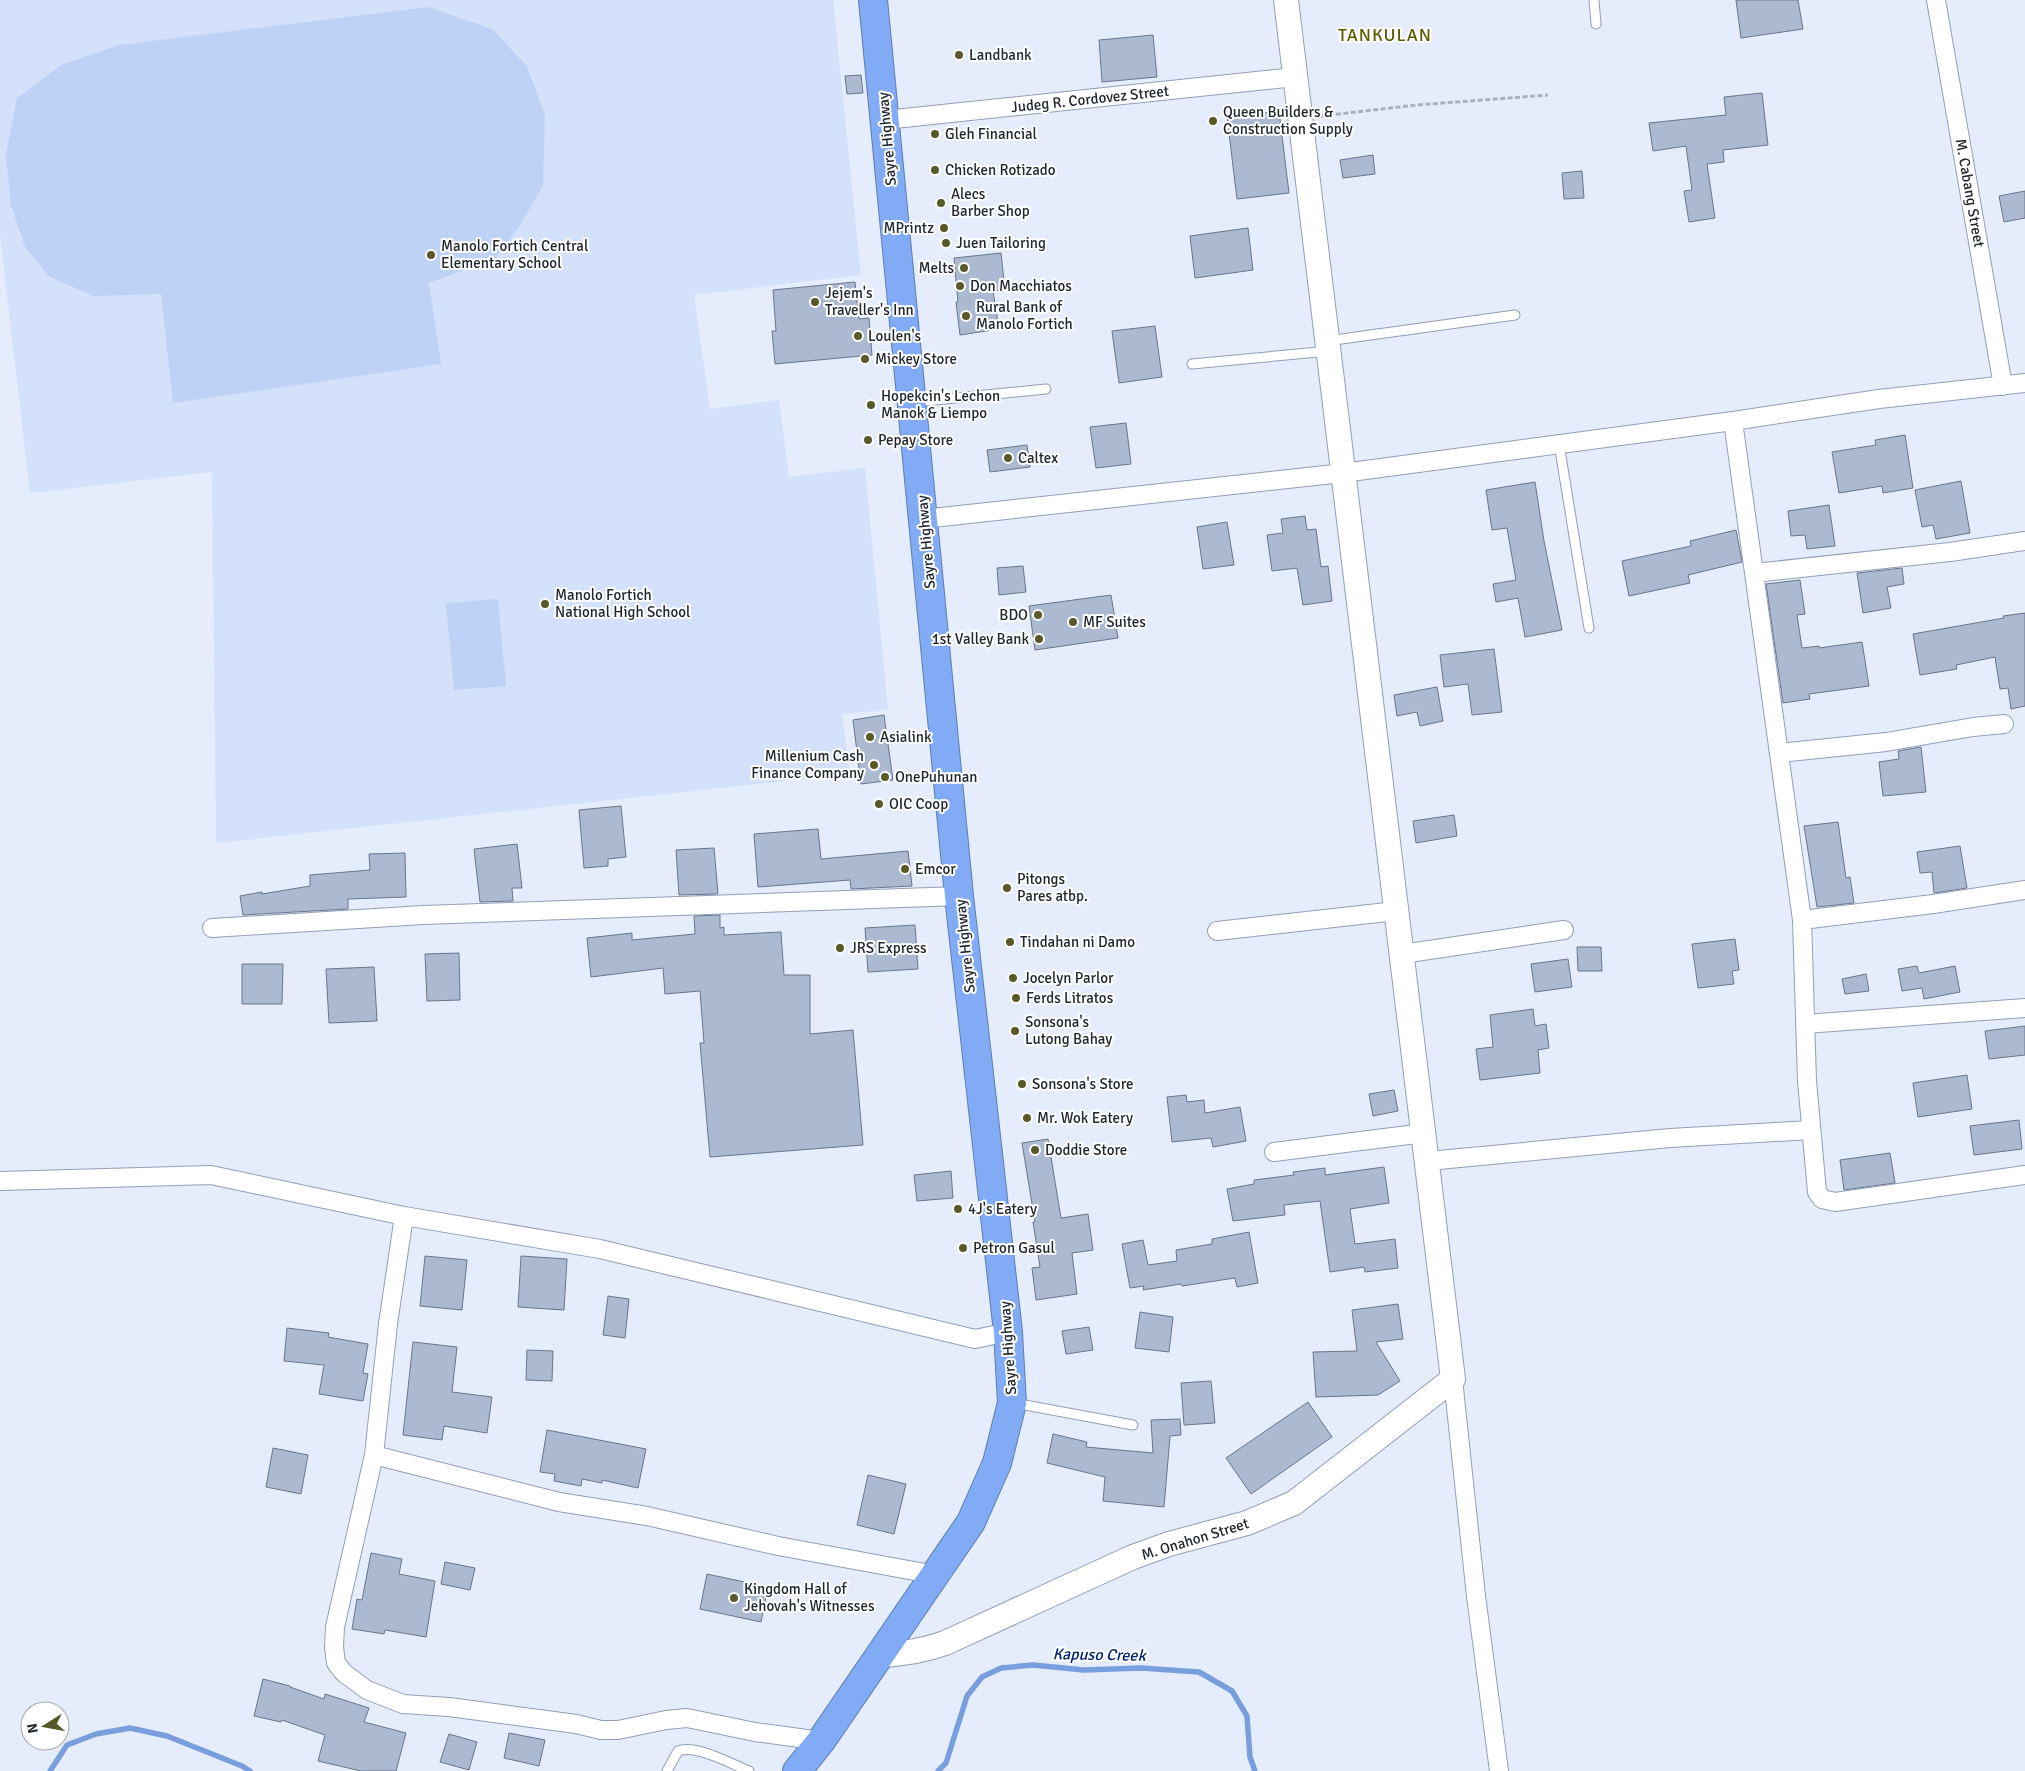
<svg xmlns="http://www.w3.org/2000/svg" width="2025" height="1771" viewBox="0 0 2025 1771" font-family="Signika,sans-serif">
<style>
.built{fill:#d3e1fa}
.green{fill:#bed2f5}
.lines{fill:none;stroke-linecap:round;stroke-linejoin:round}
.stream{stroke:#799ede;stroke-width:5.5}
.building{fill:#acbad1;stroke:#68758a}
.lane-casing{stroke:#919fb5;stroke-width:11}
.street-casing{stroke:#919fb5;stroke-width:20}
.secondary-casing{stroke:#919fb5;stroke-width:26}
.highway-casing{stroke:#5f7db0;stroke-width:30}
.path{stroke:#a9b1be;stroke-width:3;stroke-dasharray:5 2.5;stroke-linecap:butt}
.lane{stroke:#fff;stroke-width:9}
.street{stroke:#fff;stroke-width:18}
.secondary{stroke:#fff;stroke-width:24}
.highway{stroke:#81abf5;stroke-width:28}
.poi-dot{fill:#575927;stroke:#fff;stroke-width:2}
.labels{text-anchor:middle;stroke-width:4;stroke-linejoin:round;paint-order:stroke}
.poi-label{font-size:15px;fill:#21272f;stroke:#fff;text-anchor:start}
.street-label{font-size:15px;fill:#21272f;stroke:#fff}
.water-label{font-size:16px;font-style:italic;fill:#00256e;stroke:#fff}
.quarter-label{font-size:18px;letter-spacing:1px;fill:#5a5c01;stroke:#fff}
</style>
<rect width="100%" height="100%" fill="#e5edfc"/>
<path class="built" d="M 0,0 L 833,0 L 861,275 L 694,295 L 710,409 L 779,400 L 789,477 L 865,468 L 888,710 L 842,714 L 850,774 L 216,843 L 212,472 L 30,493 L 0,235 Z"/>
<path class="green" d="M 428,7 L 492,29 L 527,66 L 545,115 L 543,185 L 519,227 L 495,259 L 429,283 L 441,364 L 173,403 L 161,294 L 94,296 L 50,277 L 25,247 L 11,205 L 6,155 L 17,98 L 61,65 L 119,45 Z
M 498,599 L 506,686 L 454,690 L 446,603 Z"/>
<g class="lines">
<path class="stream" d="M 50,1771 L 67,1745 L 96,1734 L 130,1728 L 167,1736 L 242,1766 L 250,1771
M 938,1771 L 946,1763 L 967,1696 L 982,1677 L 1001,1668 L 1033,1665 L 1084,1670 L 1141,1668 L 1199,1672 L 1232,1691 L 1247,1716 L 1250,1757 L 1255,1771"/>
</g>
<path class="building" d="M 1736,0 L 1798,0 L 1803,29 L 1741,38 Z
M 1153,35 L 1157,77 L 1102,82 L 1099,40 Z
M 861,75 L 863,93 L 847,94 L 845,76 Z
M 1762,93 L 1768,145 L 1723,150 L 1724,162 L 1707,164 L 1715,218 L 1689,222 L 1684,191 L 1692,190 L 1686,146 L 1653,151 L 1649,123 L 1726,115 L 1724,97 Z
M 1279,111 L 1289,193 L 1237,199 L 1227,117 Z
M 1373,155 L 1375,174 L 1343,178 L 1340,160 Z
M 1582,171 L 1584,198 L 1564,199 L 1562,173 Z
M 2025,191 L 2025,218 L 2004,222 L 1999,196 Z
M 1248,228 L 1253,270 L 1195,278 L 1190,236 Z
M 1001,253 L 1005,290 L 993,291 L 999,329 L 960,335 L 956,302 L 958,302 L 954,258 Z
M 855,282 L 859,319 L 869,318 L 872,355 L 775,364 L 772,331 L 776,331 L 773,290 Z
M 1155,326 L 1162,377 L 1119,383 L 1112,331 Z
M 1126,423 L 1131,464 L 1096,468 L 1090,427 Z
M 1905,435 L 1913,488 L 1883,493 L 1882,486 L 1839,493 L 1832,452 L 1876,445 L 1875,440 Z
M 1027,445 L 1030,467 L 990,472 L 987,450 Z
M 1961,481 L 1970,533 L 1936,539 L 1933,525 L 1922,527 L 1915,490 Z
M 1535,482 L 1544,541 L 1562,630 L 1525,637 L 1518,598 L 1496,602 L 1493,584 L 1516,580 L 1507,528 L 1492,530 L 1486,490 Z
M 1829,505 L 1835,546 L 1807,549 L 1805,535 L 1791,536 L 1788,511 Z
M 1305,516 L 1307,530 L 1316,529 L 1321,567 L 1328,566 L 1332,601 L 1303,605 L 1297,568 L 1272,571 L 1267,535 L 1283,533 L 1281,519 Z
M 1227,522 L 1234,565 L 1203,569 L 1197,527 Z
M 1736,530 L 1742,562 L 1688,575 L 1690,583 L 1629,596 L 1622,561 L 1691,546 L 1690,541 Z
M 1023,566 L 1026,592 L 999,595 L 997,568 Z
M 1902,568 L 1904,584 L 1887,587 L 1891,608 L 1863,613 L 1857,573 Z
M 1800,580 L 1805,614 L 1797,615 L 1802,648 L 1819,646 L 1819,648 L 1862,642 L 1869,686 L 1809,694 L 1810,699 L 1783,703 L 1766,584 Z
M 1111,595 L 1118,638 L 1035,650 L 1029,606 Z
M 2025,613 L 2025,706 L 2011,709 L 2008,688 L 2000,689 L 1995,657 L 1956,665 L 1957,669 L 1920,675 L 1913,634 L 2004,618 L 2003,616 Z
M 1494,649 L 1502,712 L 1472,715 L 1468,684 L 1444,687 L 1440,655 Z
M 1437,687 L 1443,721 L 1420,726 L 1417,712 L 1397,716 L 1394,695 Z
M 884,715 L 893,780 L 861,784 L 853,720 Z
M 1921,747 L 1926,792 L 1883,796 L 1879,762 L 1899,759 L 1898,751 Z
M 621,806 L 626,857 L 608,859 L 608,866 L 584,868 L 579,810 Z
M 1454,815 L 1457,836 L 1416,843 L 1413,821 Z
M 1838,822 L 1846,878 L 1850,877 L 1854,903 L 1817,907 L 1804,826 Z
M 818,829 L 821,859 L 908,851 L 912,886 L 851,889 L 850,880 L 758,887 L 754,834 Z
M 517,844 L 522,888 L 512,888 L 513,901 L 480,902 L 474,849 Z
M 1960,846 L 1967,888 L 1934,893 L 1932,872 L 1920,873 L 1917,852 Z
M 714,848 L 718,894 L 679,895 L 676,850 Z
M 405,853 L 406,897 L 348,899 L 348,909 L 243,915 L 240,896 L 262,892 L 262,894 L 310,886 L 310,875 L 370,870 L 369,854 Z
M 720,915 L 720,928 L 724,927 L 724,935 L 781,932 L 784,975 L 810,975 L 810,1034 L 853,1030 L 863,1145 L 710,1157 L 700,1043 L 704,1043 L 700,991 L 665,994 L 663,968 L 591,977 L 587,938 L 632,933 L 632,940 L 695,934 L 694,916 Z
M 915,925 L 918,969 L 868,972 L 865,928 Z
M 1735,939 L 1739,970 L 1732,971 L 1734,984 L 1698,988 L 1692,944 Z
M 1577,947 L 1601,947 L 1602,971 L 1578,971 Z
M 459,953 L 460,1000 L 427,1001 L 425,954 Z
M 1568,959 L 1572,987 L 1535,992 L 1531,964 Z
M 242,964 L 283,964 L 282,1004 L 242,1004 Z
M 1917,966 L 1919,973 L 1955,966 L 1960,992 L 1924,999 L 1922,988 L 1902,991 L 1898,969 Z
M 374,967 L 377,1021 L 329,1023 L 326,969 Z
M 1866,974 L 1869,991 L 1845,994 L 1842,979 Z
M 1533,1009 L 1535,1026 L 1546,1024 L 1549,1048 L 1538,1050 L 1540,1073 L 1480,1080 L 1476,1049 L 1493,1047 L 1490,1015 Z
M 2025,1026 L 2025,1055 L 1989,1059 L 1985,1031 Z
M 1967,1075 L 1972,1109 L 1918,1117 L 1913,1083 Z
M 1394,1090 L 1398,1111 L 1373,1116 L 1369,1094 Z
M 1186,1095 L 1187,1102 L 1204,1100 L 1205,1113 L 1240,1107 L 1246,1141 L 1213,1147 L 1211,1138 L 1172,1142 L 1167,1097 Z
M 2019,1120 L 2022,1149 L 1974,1155 L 1970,1126 Z
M 1048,1139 L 1061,1218 L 1088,1214 L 1093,1250 L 1072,1253 L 1077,1294 L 1036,1300 L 1032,1268 L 1040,1267 L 1033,1222 L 1035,1222 L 1022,1143 Z
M 1890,1153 L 1895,1183 L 1844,1190 L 1840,1160 Z
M 1384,1167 L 1389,1203 L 1350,1209 L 1355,1244 L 1395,1239 L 1398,1268 L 1365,1272 L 1364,1267 L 1330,1272 L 1320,1201 L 1284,1205 L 1285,1215 L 1233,1221 L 1227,1189 L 1254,1184 L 1254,1180 L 1294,1175 L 1293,1172 L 1325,1168 L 1325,1175 Z
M 951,1171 L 953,1198 L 917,1201 L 914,1175 Z
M 1249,1232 L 1258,1283 L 1237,1287 L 1235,1278 L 1182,1286 L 1181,1284 L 1143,1290 L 1144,1286 L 1130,1288 L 1122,1244 L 1143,1240 L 1148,1265 L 1177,1261 L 1176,1250 L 1212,1244 L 1212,1239 Z
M 425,1256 L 467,1260 L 462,1310 L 420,1306 Z
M 521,1256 L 567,1259 L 564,1310 L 518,1307 Z
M 608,1296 L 629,1299 L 625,1338 L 603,1335 Z
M 1398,1304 L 1403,1339 L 1376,1342 L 1400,1381 L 1378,1395 L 1316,1397 L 1313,1352 L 1357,1351 L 1352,1310 Z
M 1140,1312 L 1173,1317 L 1169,1352 L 1135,1348 Z
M 1089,1327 L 1093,1350 L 1066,1354 L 1062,1331 Z
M 287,1328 L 329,1333 L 328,1337 L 368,1344 L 363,1373 L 368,1374 L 363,1401 L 319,1394 L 324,1365 L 284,1361 Z
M 413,1342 L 457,1347 L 452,1392 L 492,1397 L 487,1433 L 444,1426 L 442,1440 L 403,1435 Z
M 527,1350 L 553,1351 L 552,1381 L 526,1380 Z
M 1211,1381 L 1215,1423 L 1184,1425 L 1181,1383 Z
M 1308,1402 L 1332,1437 L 1251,1494 L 1226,1458 Z
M 1180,1419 L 1181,1435 L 1170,1436 L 1164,1507 L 1103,1501 L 1105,1477 L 1047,1463 L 1053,1434 L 1087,1442 L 1086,1447 L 1153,1453 L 1151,1420 Z
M 547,1430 L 646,1449 L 638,1488 L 602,1480 L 602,1483 L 582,1479 L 581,1486 L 554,1481 L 555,1474 L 540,1472 Z
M 273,1448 L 308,1455 L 301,1494 L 266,1487 Z
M 868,1475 L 906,1484 L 894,1534 L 857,1525 Z
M 371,1553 L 402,1559 L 399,1574 L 435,1581 L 426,1637 L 385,1630 L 384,1634 L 352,1629 L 357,1599 L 362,1600 Z
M 445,1562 L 475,1568 L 470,1590 L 441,1584 Z
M 707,1574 L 768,1587 L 761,1622 L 700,1609 Z
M 263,1679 L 290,1686 L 290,1687 L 324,1699 L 325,1694 L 369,1708 L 364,1722 L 406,1733 L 396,1771 L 361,1771 L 318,1761 L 325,1735 L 282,1720 L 281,1722 L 254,1716 Z
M 509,1733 L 545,1740 L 539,1766 L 504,1758 Z
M 449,1734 L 477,1742 L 469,1770 L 440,1762 Z"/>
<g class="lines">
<defs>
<path id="lane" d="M 1594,0 L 1596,24
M 1327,341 L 1515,315
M 1192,364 L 1329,351
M 915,402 L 1046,389
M 1559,444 L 1589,628
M 1014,1403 L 1133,1425
M 667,1771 L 678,1751 C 696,1744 731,1764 749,1771"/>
<path id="street" d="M 1936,0 L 2003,386
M 885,120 L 1295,77
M 1733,421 L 1802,920 L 1807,1081 L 1817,1192 L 1822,1199 L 1835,1202 L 2025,1175
M 923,519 L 1343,473 L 1733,421 L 1879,399 L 2025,383
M 1754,573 L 1950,552 L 2025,541
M 1779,753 L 1886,742 L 1973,727 L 2004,724
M 1802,920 L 1933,904 L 2025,890
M 212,928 L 423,915 L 959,896
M 1217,931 L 1396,911
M 1402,954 L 1564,930
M 1805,1024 L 2025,1008
M 1274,1152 L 1424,1133
M 1428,1161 L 1670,1138 L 1811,1130
M 0,1181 L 211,1175 L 404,1216 L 600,1249 L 975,1339 L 1008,1332
M 404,1216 L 388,1324 L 374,1455 L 335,1627 L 334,1647 L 336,1663 L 344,1673 L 367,1690 L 403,1704 L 449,1707 L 576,1724 L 601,1730 L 618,1730 L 666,1720 L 687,1718 L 755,1732 L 821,1741
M 1453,1379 L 1476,1596 L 1499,1771
M 374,1455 L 559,1502 L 647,1516 L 778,1546 L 936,1575"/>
<path id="secondary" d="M 880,1655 C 903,1654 923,1651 945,1643 L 1133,1557 L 1169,1544 L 1247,1523 L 1294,1503 L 1453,1379 C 1401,919 1340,460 1286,0"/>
<path id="highway" d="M 797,1771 L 821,1741 L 971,1522 L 997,1463 L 1012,1403 L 1008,1332 L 959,896 L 873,0"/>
</defs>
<use href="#lane" class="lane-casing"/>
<use href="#street" class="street-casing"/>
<use href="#secondary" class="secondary-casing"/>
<use href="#highway" class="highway-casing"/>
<path class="path" d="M 1321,116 L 1417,105 L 1548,95"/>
<use href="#lane" class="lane"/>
<use href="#street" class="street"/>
<use href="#secondary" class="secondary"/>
<use href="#highway" class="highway"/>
</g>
<g class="poi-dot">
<circle cx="959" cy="55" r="5"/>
<circle cx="1213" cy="121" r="5"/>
<circle cx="935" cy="134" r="5"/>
<circle cx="935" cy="170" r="5"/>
<circle cx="941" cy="203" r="5"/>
<circle cx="944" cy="228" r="5"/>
<circle cx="946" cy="243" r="5"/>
<circle cx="431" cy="255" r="5"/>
<circle cx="964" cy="268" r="5"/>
<circle cx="960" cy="286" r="5"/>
<circle cx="815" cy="302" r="5"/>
<circle cx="966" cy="316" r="5"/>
<circle cx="858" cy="336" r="5"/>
<circle cx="865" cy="359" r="5"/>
<circle cx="871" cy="405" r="5"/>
<circle cx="868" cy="440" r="5"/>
<circle cx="1008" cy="458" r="5"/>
<circle cx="545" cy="604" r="5"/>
<circle cx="1038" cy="615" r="5"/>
<circle cx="1073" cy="622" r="5"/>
<circle cx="1039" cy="639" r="5"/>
<circle cx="870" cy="737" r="5"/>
<circle cx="874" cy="765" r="5"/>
<circle cx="885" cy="777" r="5"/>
<circle cx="879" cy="804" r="5"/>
<circle cx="905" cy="869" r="5"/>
<circle cx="1007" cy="888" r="5"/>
<circle cx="1010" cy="942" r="5"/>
<circle cx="840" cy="948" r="5"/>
<circle cx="1013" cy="978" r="5"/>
<circle cx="1016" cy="998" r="5"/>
<circle cx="1015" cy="1031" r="5"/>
<circle cx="1022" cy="1084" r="5"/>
<circle cx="1027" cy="1118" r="5"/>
<circle cx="1035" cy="1150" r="5"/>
<circle cx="958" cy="1209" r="5"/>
<circle cx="963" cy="1248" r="5"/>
<circle cx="734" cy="1598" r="5"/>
</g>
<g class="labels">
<g class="poi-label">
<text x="969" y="60">Landbank</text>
<text x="1223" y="117">Queen Builders &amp;<tspan x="1223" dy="17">Construction Supply</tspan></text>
<text x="945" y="139">Gleh Financial</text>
<text x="945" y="175">Chicken Rotizado</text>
<text x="951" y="199">Alecs<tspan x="951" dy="17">Barber Shop</tspan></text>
<text x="934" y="233" text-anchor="end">MPrintz</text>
<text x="956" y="248">Juen Tailoring</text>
<text x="441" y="251">Manolo Fortich Central<tspan x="441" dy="17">Elementary School</tspan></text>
<text x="954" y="273" text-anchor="end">Melts</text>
<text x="970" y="291">Don Macchiatos</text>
<text x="825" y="298">Jejem's<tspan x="825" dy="17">Traveller's Inn</tspan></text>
<text x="976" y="312">Rural Bank of<tspan x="976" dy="17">Manolo Fortich</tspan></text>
<text x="868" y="341">Loulen's</text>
<text x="875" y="364">Mickey Store</text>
<text x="881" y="401">Hopekcin's Lechon<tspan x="881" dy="17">Manok &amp; Liempo</tspan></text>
<text x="878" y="445">Pepay Store</text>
<text x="1018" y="463">Caltex</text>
<text x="555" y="600">Manolo Fortich<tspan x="555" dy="17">National High School</tspan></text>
<text x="1028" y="620" text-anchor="end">BDO</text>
<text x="1083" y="627">MF Suites</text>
<text x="1029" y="644" text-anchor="end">1st Valley Bank</text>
<text x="880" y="742">Asialink</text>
<text x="864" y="761" text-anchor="end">Millenium Cash<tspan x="864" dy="17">Finance Company</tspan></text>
<text x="895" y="782">OnePuhunan</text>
<text x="889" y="809">OIC Coop</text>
<text x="915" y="874">Emcor</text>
<text x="1017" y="884">Pitongs<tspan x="1017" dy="17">Pares atbp.</tspan></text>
<text x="1020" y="947">Tindahan ni Damo</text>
<text x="850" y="953">JRS Express</text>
<text x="1023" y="983">Jocelyn Parlor</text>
<text x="1026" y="1003">Ferds Litratos</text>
<text x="1025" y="1027">Sonsona's<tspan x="1025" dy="17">Lutong Bahay</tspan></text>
<text x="1032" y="1089">Sonsona's Store</text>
<text x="1037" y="1123">Mr. Wok Eatery</text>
<text x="1045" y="1155">Doddie Store</text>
<text x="968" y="1214">4J's Eatery</text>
<text x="973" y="1253">Petron Gasul</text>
<text x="744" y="1594">Kingdom Hall of<tspan x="744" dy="17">Jehovah's Witnesses</tspan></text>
</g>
<g class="street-label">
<text transform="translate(1090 99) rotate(-6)" y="5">Judeg R. Cordovez Street</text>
<text transform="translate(887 139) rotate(-95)" y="5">Sayre Highway</text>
<text transform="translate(1970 193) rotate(80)" y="5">M. Cabang Street</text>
<text transform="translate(926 542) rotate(-95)" y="5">Sayre Highway</text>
<text transform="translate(965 946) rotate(-96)" y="5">Sayre Highway</text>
<text transform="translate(1008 1348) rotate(-94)" y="5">Sayre Highway</text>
<text transform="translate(1195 1539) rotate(-17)" y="5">M. Onahon Street</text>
</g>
<g class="water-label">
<text transform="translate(1099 1654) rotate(1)" y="6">Kapuso Creek</text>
</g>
<g class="quarter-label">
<text x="1385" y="41">TANKULAN</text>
</g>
</g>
<g transform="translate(45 1726) rotate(259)"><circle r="24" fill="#ffffff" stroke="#a6a9ac"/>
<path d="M0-4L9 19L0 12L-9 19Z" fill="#575927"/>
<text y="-8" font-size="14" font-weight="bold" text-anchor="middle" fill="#21272f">N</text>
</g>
</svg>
